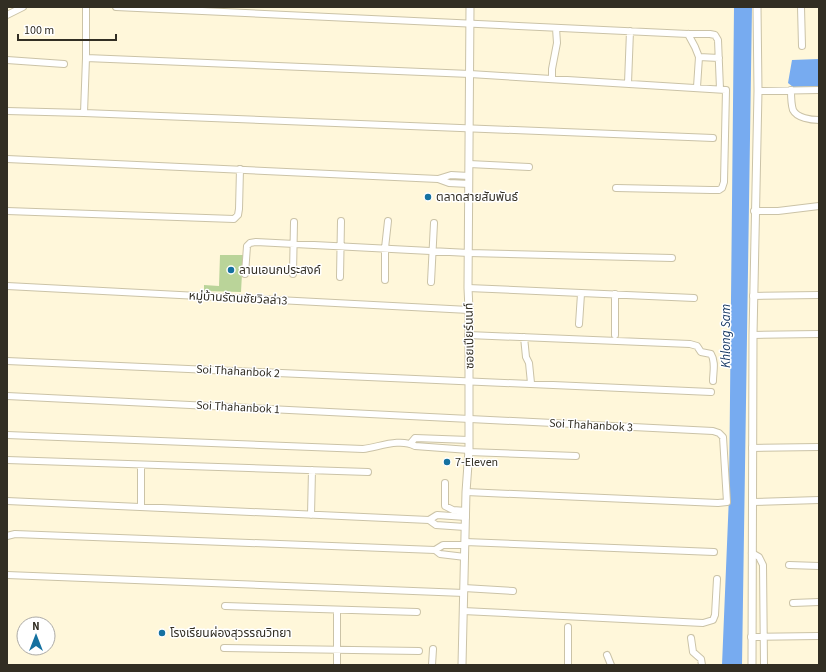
<svg xmlns="http://www.w3.org/2000/svg" width="826" height="672" viewBox="0 0 826 672" font-family="'Source Sans 3','Noto Sans Thai',sans-serif">
<style>
.green{fill:#bad499}
.water{fill:#77abf0}
.lines{fill:none;stroke-linecap:round;stroke-linejoin:round}
.minor-casing{stroke:#cbc3a7;stroke-width:8}
.tertiary-casing{stroke:#cbc3a7;stroke-width:9}
.minor{stroke:#fff;stroke-width:6}
.tertiary{stroke:#fff;stroke-width:7}
.poi-dot{fill:#1571a0;stroke:#fff;stroke-width:1.5}
.labels{text-anchor:middle;stroke-width:3;stroke-linejoin:round;paint-order:stroke}
.poi-label{font-size:12px;fill:#322e23;stroke:#fff;text-anchor:start}
.street-label{font-size:12px;fill:#322e23;stroke:#fff}
.water-label{font-size:13px;font-style:italic;fill:#11335f;stroke:#fff}
</style>
<rect width="100%" height="100%" fill="#fff7da"/>
<path class="green" d="M 220,255 L 243,255 L 241,292 L 204,291 L 204,285 L 219,286 Z"/>
<path class="water" d="M 734,7 L 752,7 L 742,665 L 722,665 L 729,496 Z
M 819,59 L 819,86 L 793,87 L 788,83 L 792,60 Z"/>
<g class="lines">
<defs>
<path id="minor" d="M 116,7 L 688,34 L 710,34 L 715,35 L 718,40 L 720,89
M 801,7 L 802,46
M 7,15 L 23,7
M 688,34 L 695,47 L 699,57 L 697,87
M 699,57 L 719,58
M 86,58 L 470,74 L 726,90 L 724,182 L 722,188 L 719,190 L 711,190 L 616,188
M 7,60 L 64,64
M 552,79 L 552,69 L 557,43 L 556,28
M 628,83 L 630,31
M 791,90 C 791,96 791,104 793,110 C 797,118 811,120 819,120
M 758,91 L 819,90
M 7,111 L 84,113 L 713,138
M 84,113 L 86,58 L 86,7
M 7,159 L 438,179 L 449,183 L 469,184
M 469,164 L 529,167
M 438,179 L 451,175 L 469,176
M 7,211 L 234,219 L 238,215 L 239,209 L 240,169
M 754,211 L 778,211 L 819,206
M 245,274 L 247,246 L 250,243 L 256,242 L 469,253 L 672,258
M 293,274 L 294,222
M 340,277 L 341,221
M 385,280 L 385,248 L 388,221
M 431,282 L 434,223
M 7,286 L 469,310
M 468,288 L 694,298
M 753,296 L 819,295
M 579,324 L 581,294
M 468,335 L 690,344 L 697,346 L 701,352 L 711,354 C 716,362 713,372 713,381
M 615,335 L 615,294
M 753,335 L 819,334
M 524,337 L 526,357 L 529,363 L 531,383
M 7,361 L 711,392
M 7,396 L 713,431 L 719,433 L 723,437 L 727,502 L 718,503 L 466,492
M 7,435 L 363,449 C 379,447 400,438 415,446 L 469,450
M 410,444 L 415,438 L 469,440
M 752,448 L 819,447
M 468,452 L 576,456
M 7,460 L 368,472
M 445,483 L 445,506 L 453,510 L 466,511
M 7,501 L 429,520
M 752,502 L 819,500
M 141,507 L 141,465
M 311,515 L 312,470
M 465,527 L 436,525 L 429,520 L 437,515 L 466,517
M 7,536 L 15,534 L 435,550 L 443,545 L 465,545
M 465,542 L 714,552
M 435,550 L 440,554 L 465,557
M 752,553 L 759,557 L 763,565 L 764,665
M 789,565 L 819,566
M 7,575 L 464,593
M 464,588 L 513,591
M 793,603 L 819,602
M 225,606 L 417,612
M 337,610 L 337,665
M 463,611 L 703,623 L 713,620 L 715,615 L 717,579
M 568,627 L 568,665
M 751,637 L 819,636
M 691,638 L 693,652 L 701,659 L 702,665
M 224,648 L 419,651
M 607,655 L 611,665
M 432,665 L 433,649"/>
<path id="tertiary" d="M 462,665 L 466,492 L 469,450 L 469,310 L 468,288 L 470,7
M 752,665 L 753,335 L 758,91 L 757,7"/>
</defs>
<use href="#minor" class="minor-casing"/>
<use href="#tertiary" class="tertiary-casing"/>
<use href="#minor" class="minor"/>
<use href="#tertiary" class="tertiary"/>
</g>
<g class="poi-dot">
<circle cx="428" cy="197" r="4"/>
<circle cx="231" cy="270" r="4"/>
<circle cx="447" cy="462" r="4"/>
<circle cx="162" cy="633" r="4"/>
</g>
<g class="labels">
<g class="poi-label">
<text x="436" y="201">ตลาดสายสัมพันธ์</text>
<text x="239" y="274">ลานเอนกประสงค์</text>
<text x="455" y="466">7-Eleven</text>
<text x="170" y="637">โรงเรียนผ่องสุวรรณวิทยา</text>
</g>
<g class="street-label">
<text transform="translate(238 298) rotate(3)" y="4">หมู่บ้านรัตนชัยวิลล่า3</text>
<text transform="translate(469 336) rotate(-91)" y="4">ซอยเปียร์นนท์</text>
<text transform="translate(238 371) rotate(3)" y="4">Soi Thahanbok 2</text>
<text transform="translate(238 407) rotate(3)" y="4">Soi Thahanbok 1</text>
<text transform="translate(591 425) rotate(3)" y="4">Soi Thahanbok 3</text>
</g>
<g class="water-label">
<text transform="translate(725 336) rotate(-90)" y="5">Khlong Sam</text>
</g>
</g>
<rect width="826" height="672" fill="none" stroke="#322e23" stroke-width="16"/>
<g transform="translate(36 636)"><circle r="19" fill="#ffffff" stroke="#adaba7"/>
<path d="M0-3L7 15L0 10L-7 15Z" fill="#1571a0"/>
<text y="-6" font-size="11" font-weight="bold" text-anchor="middle" fill="#322e23">N</text>
</g>
<path d="M18 34v6h98v-6" fill="none" stroke="#322e23" stroke-width="2"/>
<text x="24" y="34" font-size="12" fill="#322e23" stroke="#ffffff" stroke-width="3" paint-order="stroke">100 m</text>
</svg>
